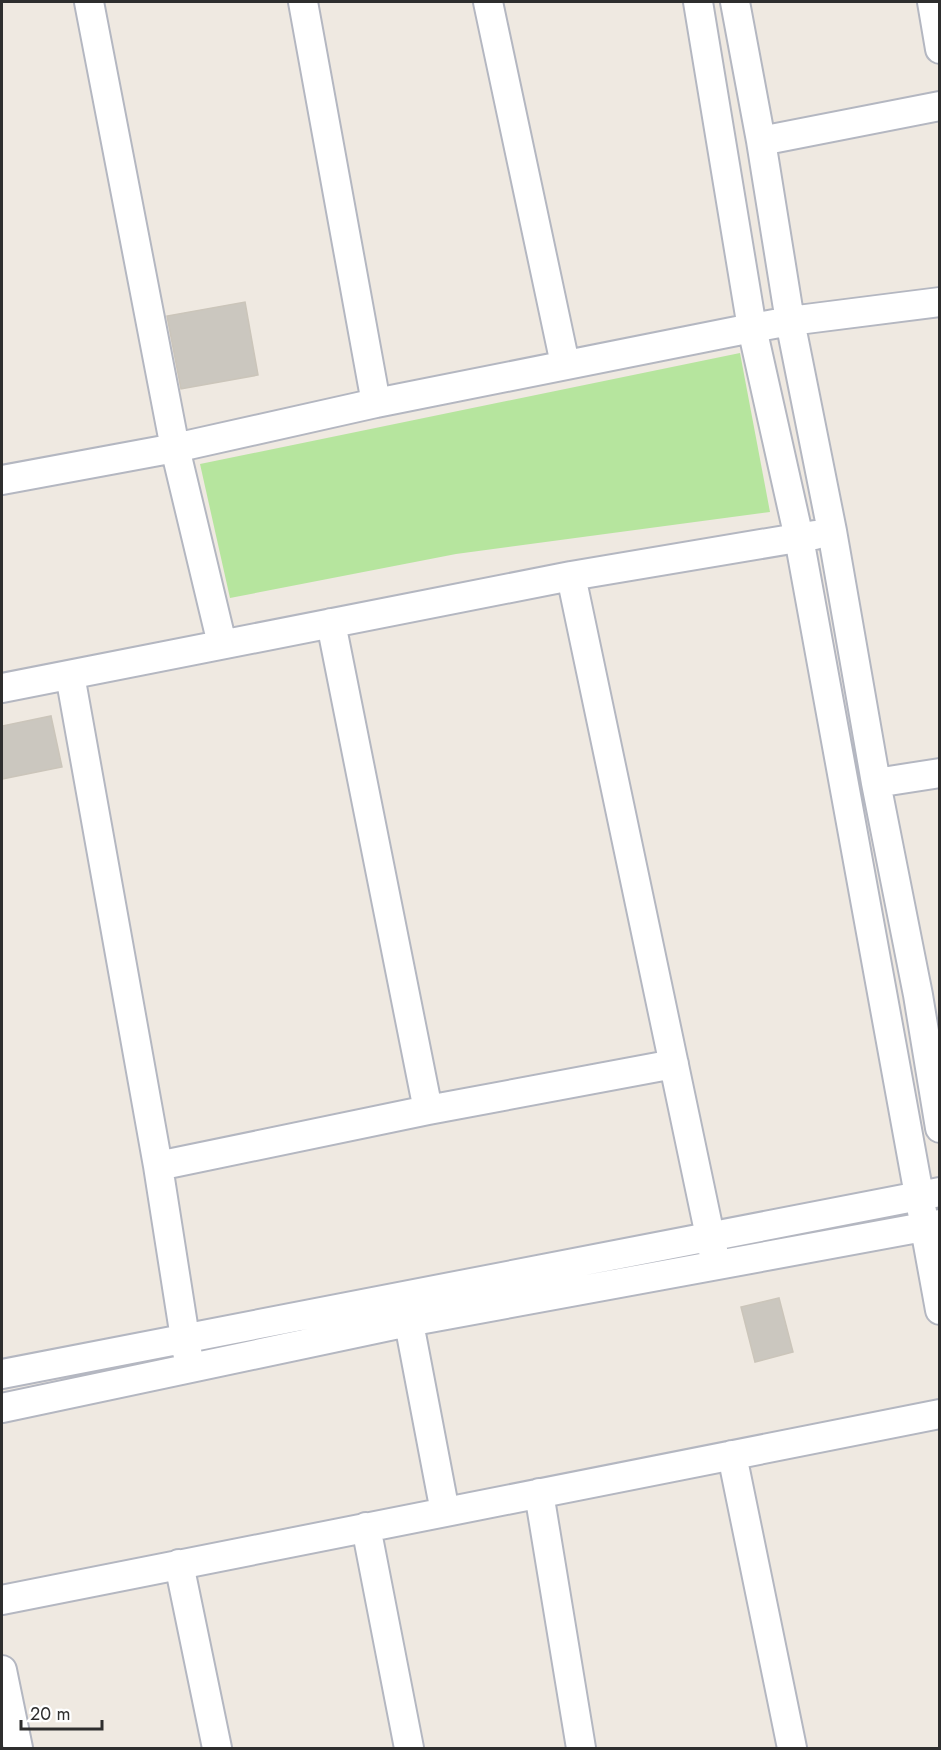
<svg xmlns="http://www.w3.org/2000/svg" width="941" height="1750" viewBox="0 0 941 1750" font-family="Jost,sans-serif">
<style>
.green{fill:#b6e59e}
.building{fill:#cbc7bf;stroke:#cbc5ba;stroke-width:1.5}
.lines{fill:none;stroke-linecap:round;stroke-linejoin:round}
.minor-casing{stroke:#b4b7c1;stroke-width:32}
.minor{stroke:#fff;stroke-width:28}
</style>
<rect width="100%" height="100%" fill="#efe9e1"/>
<path class="green" d="M 740,353 L 770,512 L 456,554 L 230,598 L 200,464 Z"/>
<path class="building" d="M 245,302 L 258,375 L 181,389 L 167,316 Z
M 51,716 L 62,767 L 2,779 L 2,726 Z
M 779,1298 L 793,1352 L 755,1362 L 741,1307 Z"/>
<g class="lines">
<defs>
<path id="minor" d="M 89,2 L 175,448 L 222,644
M 303,2 L 376,403
M 488,2 L 565,364
M 698,2 L 752,328 L 799,538 L 940,1310
M 735,2 L 761,141 L 790,321 L 832,531 L 876,783 L 918,995 L 940,1128
M 932,2 L 940,49
M 761,141 L 940,106
M 2,480 L 175,448 L 376,403 L 752,328 L 790,321 L 940,302
M 571,576 L 714,1255
M 331,623 L 428,1110
M 70,675 L 158,1166 L 188,1357
M 2,688 L 571,576 L 815,535
M 876,783 L 940,773
M 158,1166 L 428,1110 L 674,1064
M 405,1302 L 445,1512
M 2,1374 L 940,1192
M 2,1408 L 408,1322 L 940,1224
M 732,1455 L 792,1748
M 539,1493 L 581,1748
M 366,1527 L 409,1748
M 179,1564 L 217,1748
M 2,1600 L 940,1414
M 2,1670 L 18,1748"/>
</defs>
<use href="#minor" class="minor-casing"/>
<use href="#minor" class="minor"/>
</g>
<rect width="941" height="1750" fill="none" stroke="#2e2e2e" stroke-width="6"/>
<path d="M21 1720v9h81v-9" fill="none" stroke="#2e2e2e" stroke-width="3"/>
<text x="30" y="1720" font-size="18" fill="#2e2e2e" stroke="#ffffff" stroke-width="4.5" paint-order="stroke">20 m</text>
</svg>
